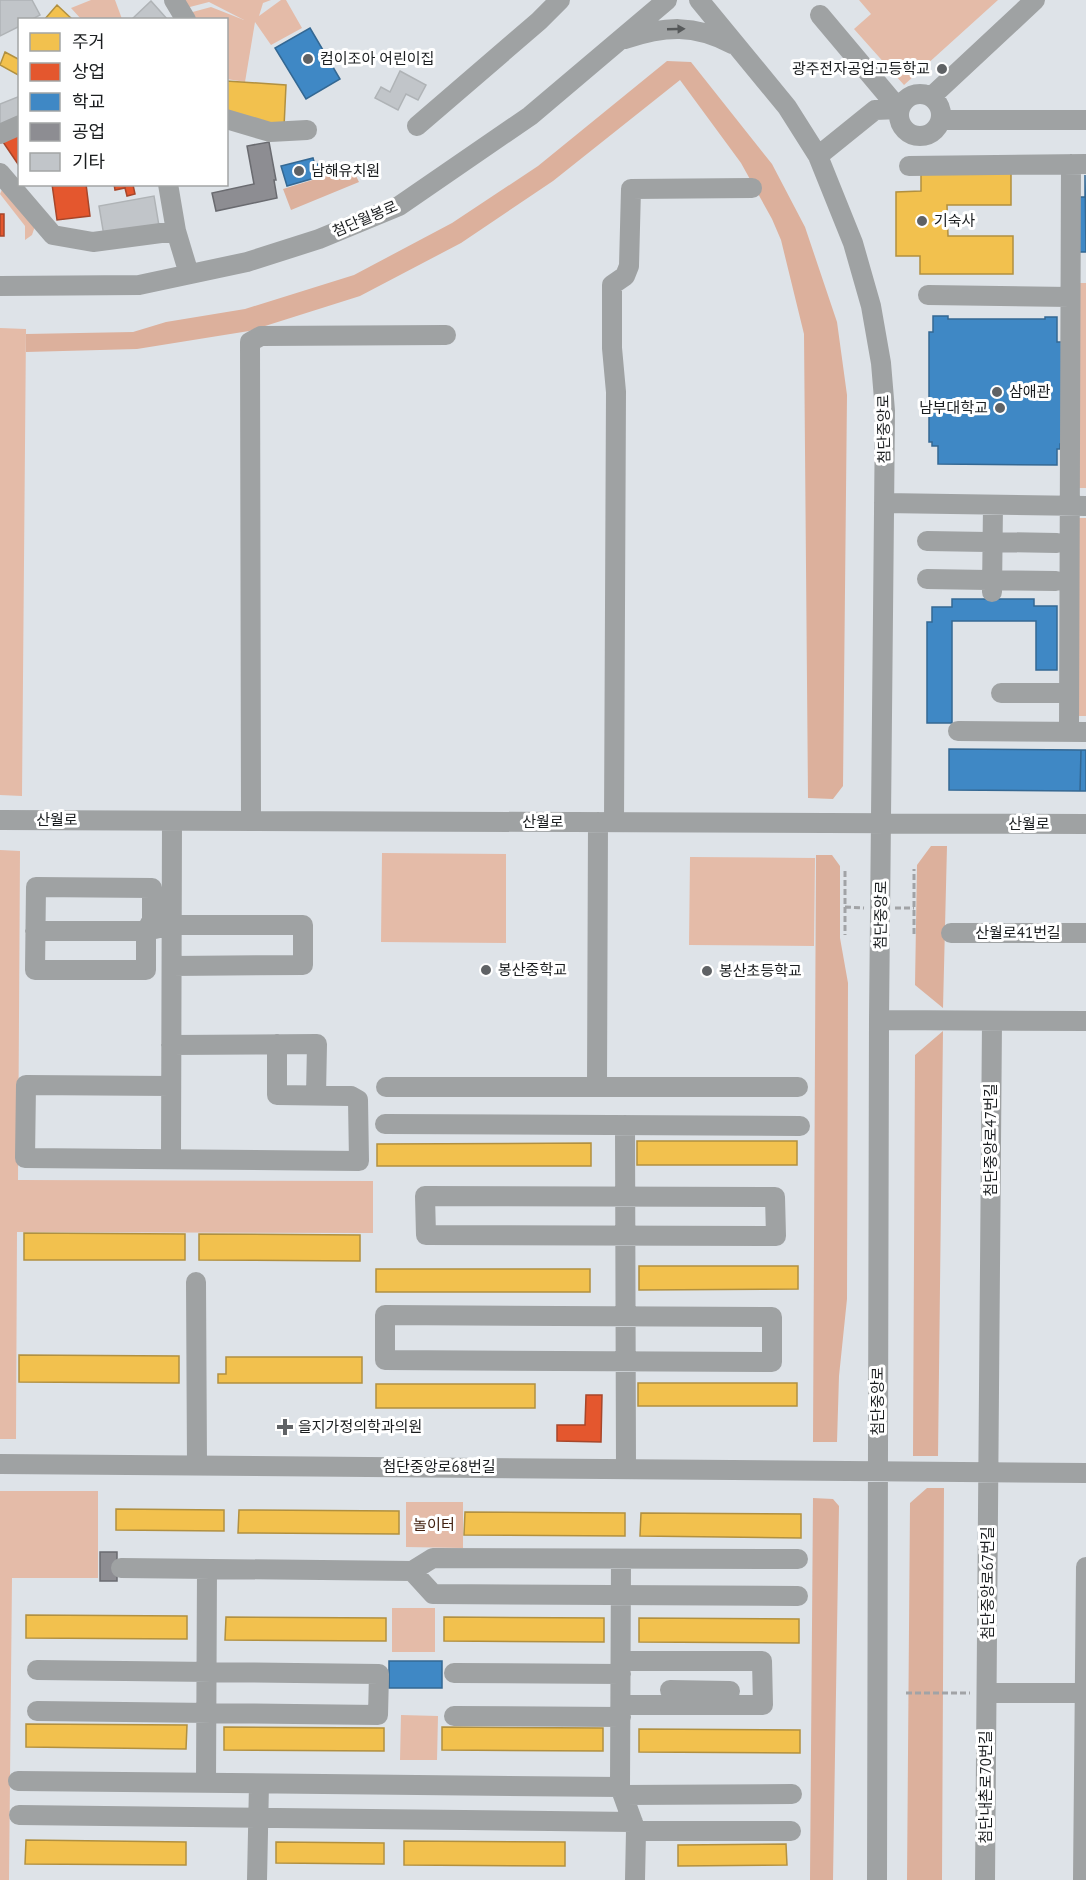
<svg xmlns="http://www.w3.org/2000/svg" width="1086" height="1880" viewBox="0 0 1086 1880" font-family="'PT Sans','Noto Sans KR',sans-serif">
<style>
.green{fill:#e4bba8}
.forest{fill:#dcb09c}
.homes{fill:#f2c14e;stroke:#b19040;stroke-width:1.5}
.shops{fill:#e4572e;stroke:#a7462a;stroke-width:1.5}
.schools{fill:#3f88c5;stroke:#346893;stroke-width:1.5}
.industry{fill:#8d8d92;stroke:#6a6b70;stroke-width:1.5}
.building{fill:#c1c5c9;stroke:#afb3b6;stroke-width:1.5}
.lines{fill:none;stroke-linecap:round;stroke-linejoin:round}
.path{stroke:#a1a3a6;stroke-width:3;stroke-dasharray:6 3;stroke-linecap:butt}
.minor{stroke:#9fa2a3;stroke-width:20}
.oneway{fill:#56595a}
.poi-dot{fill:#5f6265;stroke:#fff;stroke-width:2}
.labels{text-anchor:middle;stroke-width:6;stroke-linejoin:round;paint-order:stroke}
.poi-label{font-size:15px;fill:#1a1d1f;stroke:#fff;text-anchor:start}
.street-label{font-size:15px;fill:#1a1d1f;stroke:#fff}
.park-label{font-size:15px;fill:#42200f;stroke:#fff}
</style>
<rect width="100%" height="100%" fill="#dee3e8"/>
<path class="green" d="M 91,0 L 115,0 L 122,19 L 81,19 L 71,8 Z
M 181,0 L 271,0 L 263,3 L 259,16 L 281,0 L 286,0 L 302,28 L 271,45 L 255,22 L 245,82 L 227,79 L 226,20 L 193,19 L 189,13 L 211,7 L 244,20 L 209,2 L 186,8 Z
M 859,0 L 998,0 L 904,85 L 854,29 L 871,14 Z
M 3,187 L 35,226 L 32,235 L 25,240 L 25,226 L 0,194 Z
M 1079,283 L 1086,283 L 1086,488 L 1078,488 Z
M 0,328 L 26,329 L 22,796 L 0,795 Z
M 1078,518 L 1086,518 L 1086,716 L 1077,716 Z
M 0,850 L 20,851 L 18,1180 L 373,1181 L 373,1233 L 17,1232 L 16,1439 L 0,1439 Z
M 382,853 L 506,854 L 506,943 L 381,942 Z
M 690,857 L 815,858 L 814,946 L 689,945 Z
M 0,1491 L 98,1491 L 98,1578 L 12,1578 L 9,1880 L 0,1880 Z
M 406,1502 L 463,1502 L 463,1548 L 406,1547 Z
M 392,1608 L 435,1608 L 435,1652 L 392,1652 Z
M 401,1715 L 438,1716 L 437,1760 L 400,1760 Z"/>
<path class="forest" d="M 667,61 L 691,62 L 772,164 L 805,227 L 837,322 L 847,395 L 843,786 L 833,799 L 808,798 L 804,334 L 781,240 L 772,219 L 741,163 L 680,80 L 553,181 L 461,243 L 360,296 L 249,331 L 137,349 L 26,352 L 26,334 L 133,332 L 166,322 L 245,309 L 354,275 L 452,223 L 538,166 Z
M 352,168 L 359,182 L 291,210 L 283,189 Z
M 931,846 L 947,846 L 943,1008 L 915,985 L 917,865 Z
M 816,855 L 832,855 L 840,866 L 840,938 L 848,983 L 847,1299 L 839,1376 L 837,1442 L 813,1442 Z
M 943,1031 L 938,1456 L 913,1456 L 915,1055 Z
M 927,1488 L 944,1488 L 942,1880 L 907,1880 L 910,1503 Z
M 813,1498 L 833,1499 L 839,1506 L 833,1880 L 810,1880 Z"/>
<path class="homes" d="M 57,5 L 73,20 L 44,20 Z
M 5,52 L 20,60 L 20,76 L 0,65 Z
M 226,81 L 286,85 L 284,127 L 226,115 Z
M 921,173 L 1011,173 L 1011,205 L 947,205 L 948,236 L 1013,236 L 1013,274 L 920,274 L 920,256 L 896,256 L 896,192 L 921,191 Z
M 637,1141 L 797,1141 L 797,1165 L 637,1165 Z
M 591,1143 L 591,1166 L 377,1166 L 377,1144 Z
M 24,1233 L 185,1234 L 185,1260 L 24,1260 Z
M 199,1234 L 360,1235 L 360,1261 L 199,1260 Z
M 639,1266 L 798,1266 L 798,1289 L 639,1290 Z
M 376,1269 L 590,1269 L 590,1292 L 376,1292 Z
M 19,1355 L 179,1356 L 179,1383 L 19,1382 Z
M 226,1357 L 362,1357 L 362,1383 L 218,1383 L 218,1374 L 226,1374 Z
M 638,1383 L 797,1383 L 797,1406 L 638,1406 Z
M 376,1384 L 535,1384 L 535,1408 L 376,1408 Z
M 116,1509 L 224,1510 L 224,1531 L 116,1530 Z
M 239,1510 L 399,1511 L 399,1534 L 238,1533 Z
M 465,1512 L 625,1513 L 625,1536 L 464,1535 Z
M 641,1513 L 801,1514 L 801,1538 L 640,1536 Z
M 26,1615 L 187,1616 L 187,1639 L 26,1638 Z
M 226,1617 L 386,1618 L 386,1641 L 225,1640 Z
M 444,1617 L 604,1618 L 604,1642 L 444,1641 Z
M 639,1618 L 799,1619 L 799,1643 L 639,1642 Z
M 26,1724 L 187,1725 L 186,1749 L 26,1747 Z
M 224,1727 L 384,1728 L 384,1751 L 224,1750 Z
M 442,1727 L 603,1728 L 603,1751 L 442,1750 Z
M 639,1729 L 800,1730 L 800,1753 L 639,1752 Z
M 26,1840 L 186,1842 L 186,1865 L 25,1864 Z
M 404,1841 L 565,1842 L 565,1866 L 404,1865 Z
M 276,1842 L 384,1843 L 384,1864 L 276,1863 Z
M 786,1844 L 787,1865 L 678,1866 L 678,1845 Z"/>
<path class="shops" d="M 20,132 L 20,167 L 3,142 Z
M 52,184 L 86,184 L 90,216 L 57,220 Z
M 114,184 L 135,184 L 133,185 L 135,194 L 127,196 L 125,188 L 115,190 Z
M 0,214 L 4,214 L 4,236 L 0,236 Z
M 586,1395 L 602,1395 L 601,1442 L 557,1441 L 557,1425 L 585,1425 Z"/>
<path class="schools" d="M 310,28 L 340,79 L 306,99 L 275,48 Z
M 313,158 L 315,165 L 321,163 L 325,175 L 287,186 L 281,166 Z
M 1085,175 L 1086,252 L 1076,252 L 1076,197 L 1085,197 Z
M 933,316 L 948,316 L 948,319 L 1045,319 L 1045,317 L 1057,317 L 1057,342 L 1064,342 L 1064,444 L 1060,444 L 1060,449 L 1057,449 L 1057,465 L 938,464 L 938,446 L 932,446 L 932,442 L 929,442 L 929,332 L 933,332 Z
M 952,599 L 1034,599 L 1034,606 L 1057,606 L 1057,670 L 1036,670 L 1036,621 L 952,621 L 952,723 L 927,723 L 927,622 L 932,622 L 932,607 L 952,607 Z
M 949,749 L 1081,750 L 1080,791 L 949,790 Z
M 1081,750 L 1086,750 L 1086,791 L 1080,791 Z
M 389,1661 L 442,1661 L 442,1688 L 389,1688 Z"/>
<path class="industry" d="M 269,142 L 276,180 L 274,180 L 277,198 L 216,211 L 212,193 L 254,184 L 247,146 Z
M 100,1552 L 117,1552 L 117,1581 L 100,1581 Z"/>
<path class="building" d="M 0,0 L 32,0 L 40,15 L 31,20 L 20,20 L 20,26 L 0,36 Z
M 151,1 L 168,20 L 131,20 Z
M 400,71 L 426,85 L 418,100 L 406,94 L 398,110 L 375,98 L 381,87 L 390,92 Z
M 20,96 L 20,121 L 0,129 L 0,104 Z
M 154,196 L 159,226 L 104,236 L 99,206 Z"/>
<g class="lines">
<path class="path" d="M 845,871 L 845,935
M 845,907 L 864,908
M 895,908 L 914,908
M 914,934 L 914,869
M 906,1693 L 970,1693"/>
<path class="minor" d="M 174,0 L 186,20
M 699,0 L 787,107 L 818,156 L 853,243 L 871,306 L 881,363 L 885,411 L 879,1020 L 877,1880
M 625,39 C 665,26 694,24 732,44
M899 115a21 21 0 1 1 42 0a21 21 0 1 1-42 0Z
M 931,97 L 1035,0
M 226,119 L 270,132 L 307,130
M 941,120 L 1086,120
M 417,126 L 539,21 L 560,0
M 0,134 L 20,125
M 818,156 L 875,110 L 899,109 L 820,15
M 909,166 L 1086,164
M 0,173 L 53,235 L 93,242 L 176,231
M 168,184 L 176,231 L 189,274
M 0,286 L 139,285 L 247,262 L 319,239 L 399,206 L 530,116 L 667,0
M 928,295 L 1070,297
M 884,503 L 1086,506
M 927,541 L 1057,543
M 927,579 L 1056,581
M 992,592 L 993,505
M 1001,693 L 1069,693
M 958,731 L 1086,732
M 1069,732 L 1071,164
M 0,820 L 1086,824
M 251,821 L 250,342 L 261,336 L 446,335
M 614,822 L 616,392 L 612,348 L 612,285 L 625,276 L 629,266 L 631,189 L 752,188
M 36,887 L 152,888 L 152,920 L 146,931 L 146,970 L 35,970 Z
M 35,931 L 146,931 L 172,925 L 303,925 L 303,965 L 172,966
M 951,933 L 1086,933
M 879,1020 L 1086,1021
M 171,1045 L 317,1044 L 316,1095
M 171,1086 L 26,1085 L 25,1158 L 359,1161 L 358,1100 L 351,1096 L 277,1095 L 277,1044
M 386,1087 L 798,1087
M 597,1087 L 598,822
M 385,1124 L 800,1126
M 625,1125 L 626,1469
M 171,1159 L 172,821
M 425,1196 L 775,1197 L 776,1236 L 426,1235 Z
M 196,1282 L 197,1465
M 385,1315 L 772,1317 L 772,1362 L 385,1360 Z
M 0,1464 L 1086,1473
M 621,1559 L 620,1787 L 636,1831 L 635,1880
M 121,1568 L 412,1571 L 433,1558 L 798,1559
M 412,1571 L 433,1594 L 798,1596
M 37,1670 L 379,1674 L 378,1715 L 37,1711
M 454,1673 L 621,1674
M 670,1690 L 730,1691
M 987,1693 L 1085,1693
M 621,1705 L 763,1705 L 762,1661 L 621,1661
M 454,1716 L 621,1717
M 18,1781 L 620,1787
M 206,1783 L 207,1569
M 623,1795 L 792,1794
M 19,1815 L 633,1822
M 636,1831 L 791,1831
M 257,1880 L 259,1784
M 985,1880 L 992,1021
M 1083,1880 L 1086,1567"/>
</g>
<defs><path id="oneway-solid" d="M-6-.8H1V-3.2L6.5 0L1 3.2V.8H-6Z" transform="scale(1.5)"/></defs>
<use class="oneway" href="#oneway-solid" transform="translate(676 29) rotate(-2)"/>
<g class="poi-dot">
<circle cx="308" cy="59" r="6"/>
<circle cx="942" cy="69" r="6"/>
<circle cx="299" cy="171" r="6"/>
<circle cx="922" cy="221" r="6"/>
<circle cx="997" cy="392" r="6"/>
<circle cx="1000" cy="408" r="6"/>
<circle cx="486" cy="970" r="6"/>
<circle cx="707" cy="971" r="6"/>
<path d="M282 1418h6v6h6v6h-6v6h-6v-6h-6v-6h6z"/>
</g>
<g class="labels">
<g class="poi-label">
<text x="320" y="64">컴이조아 어린이집</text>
<text x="930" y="74" text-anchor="end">광주전자공업고등학교</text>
<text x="311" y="176">남해유치원</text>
<text x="934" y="226">기숙사</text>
<text x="1009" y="397">삼애관</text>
<text x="988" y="413" text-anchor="end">남부대학교</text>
<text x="498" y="975">봉산중학교</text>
<text x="719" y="976">봉산초등학교</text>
<text x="298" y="1432">을지가정의학과의원</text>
</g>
<g class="street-label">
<text transform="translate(365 219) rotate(-23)" y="5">첨단월봉로</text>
<text transform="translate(884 429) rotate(-91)" y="5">첨단중앙로</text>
<text x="57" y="825">산월로</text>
<text x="543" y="827">산월로</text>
<text x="1029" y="829">산월로</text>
<text transform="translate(881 915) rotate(-89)" y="5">첨단중앙로</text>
<text x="1018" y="938">산월로41번길</text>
<text transform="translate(991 1140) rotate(-90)" y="5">첨단중앙로47번길</text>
<text transform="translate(878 1401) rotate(-90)" y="5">첨단중앙로</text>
<text x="439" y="1472">첨단중앙로68번길</text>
<text transform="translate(988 1583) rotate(-90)" y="5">첨단중앙로67번길</text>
<text transform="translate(986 1787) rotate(-90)" y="5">첨단내촌로70번길</text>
</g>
<g class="park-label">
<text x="434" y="1530">놀이터</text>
</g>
</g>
<rect x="18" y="18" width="210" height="168" fill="#ffffff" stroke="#a3a5a5" stroke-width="1.5"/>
<rect x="30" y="33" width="30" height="18" fill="#f2c14e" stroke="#a3a5a5" stroke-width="1.5"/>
<text x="72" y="48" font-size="18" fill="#1a1d1f">주거</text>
<rect x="30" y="63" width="30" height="18" fill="#e4572e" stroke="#a3a5a5" stroke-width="1.5"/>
<text x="72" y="78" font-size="18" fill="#1a1d1f">상업</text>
<rect x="30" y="93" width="30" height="18" fill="#3f88c5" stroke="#a3a5a5" stroke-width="1.5"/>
<text x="72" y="108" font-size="18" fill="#1a1d1f">학교</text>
<rect x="30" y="123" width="30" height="18" fill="#8d8d92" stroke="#a3a5a5" stroke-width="1.5"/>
<text x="72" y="138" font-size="18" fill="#1a1d1f">공업</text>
<rect x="30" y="153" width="30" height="18" fill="#c1c5c9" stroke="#a3a5a5" stroke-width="1.5"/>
<text x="72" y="168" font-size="18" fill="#1a1d1f">기타</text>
</svg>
